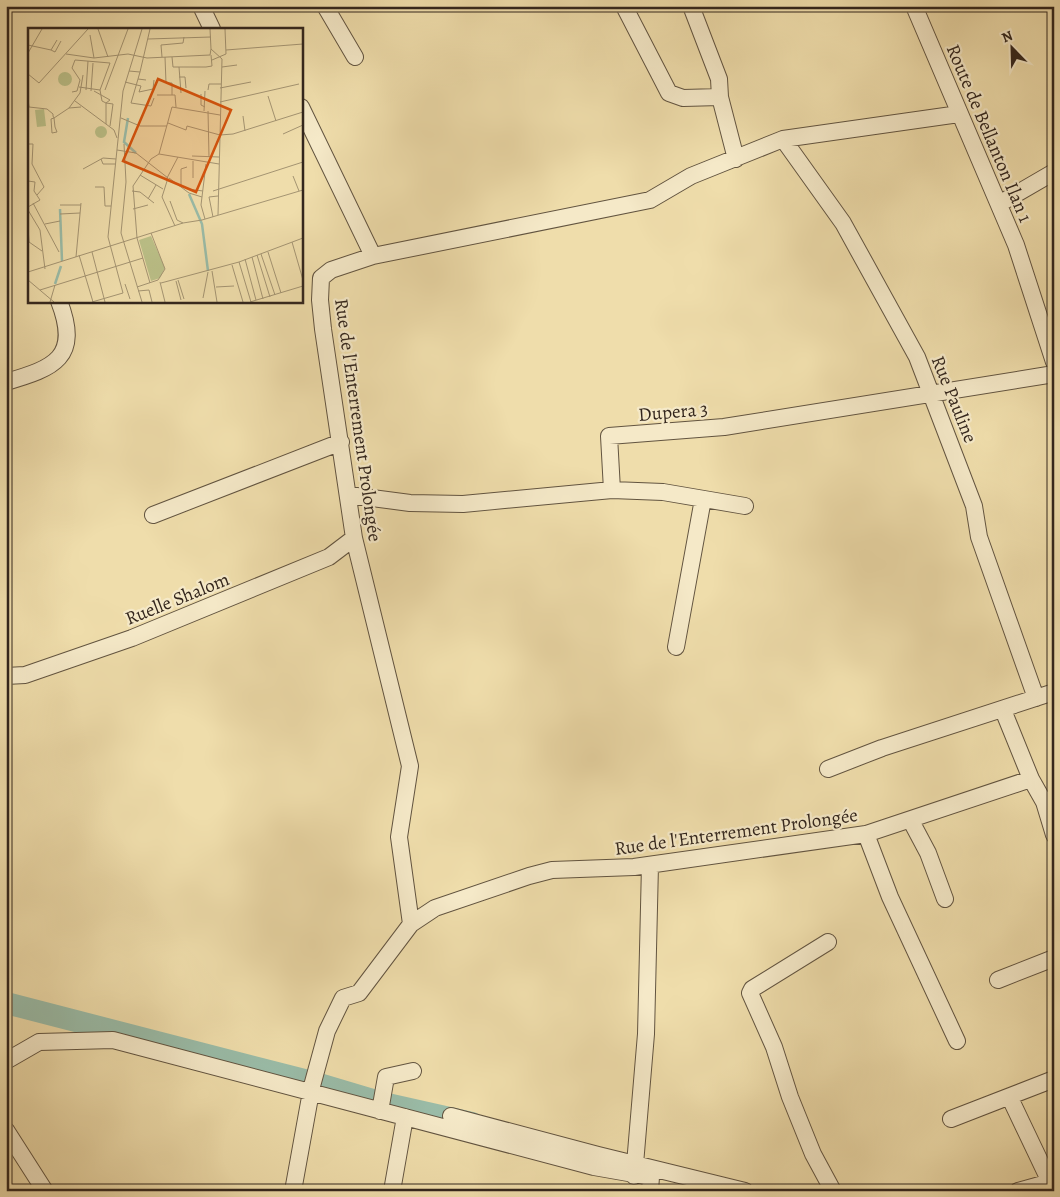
<svg xmlns="http://www.w3.org/2000/svg" width="1060" height="1197" viewBox="0 0 1060 1197" font-family="Alegreya,serif">
<style>
.lines{fill:none;stroke-linecap:round;stroke-linejoin:round}
.river{stroke:#9abca8;stroke-width:22}
.minor-casing{stroke:#625440;stroke-width:18}
.minor{stroke:#f5e9c8;stroke-width:16}
.labels{text-anchor:middle;stroke-width:4.5;stroke-linejoin:round;paint-order:stroke}
.street-label{font-size:19px;fill:#33261d;stroke:#f5e9c8}
.inset-river{fill:none;stroke:#9abca8;stroke-width:2.5}
.inset-road{fill:none;stroke:#a49472;stroke-width:1}
.view{fill:#d6540e;fill-opacity:0.15;stroke:#d6540e;stroke-width:2.5}
.inset-edge{fill:none;stroke:#33261d;stroke-width:2.5}
</style>
<rect width="100%" height="100%" fill="#efddab"/>
<filter id="stains"><feTurbulence type="fractalNoise" baseFrequency=".004" numOctaves="4"/><feColorMatrix values="0 0 0 0 .2 0 0 0 0 .09 0 0 0 0 .02 0 0 0 .5 -.17"/></filter>
<radialGradient id="worn" r=".72"><stop offset=".6" stop-color="#630" stop-opacity="0"/><stop offset="1" stop-color="#630" stop-opacity=".3"/></radialGradient>
<g class="lines">
<path class="river" d="M 6,1003 L 316,1083 L 383,1103 L 472,1123"/>
<defs>
<path id="minor" d="M 201,6 L 212,29
M 325,6 L 355,57
M 624,6 L 669,93 L 683,98 L 720,97
M 691,6 L 719,79 L 720,97 L 736,159
M 914,6 L 1016,245 L 1054,362
M 301,107 L 373,256
M 783,139 L 843,223 L 917,357 L 974,506 L 979,537 L 1036,698
M 999,204 L 1054,172
M 6,382 C 54,368 81,358 59,301
M 612,490 L 663,492 L 745,506
M 349,495 L 410,503 L 463,504 L 612,490 L 609,436 L 724,427 L 1054,374
M 153,515 L 341,442
M 676,647 L 703,499
M 6,676 L 25,675 L 132,638 L 329,557 L 354,538
M 1003,710 L 1031,779
M 828,769 L 882,748 L 1054,692
M 1044,802 L 1054,835
M 911,821 L 928,853 L 945,899
M 866,834 L 890,897 L 957,1041
M 411,924 L 399,837 L 410,766 L 354,538 L 323,329 L 320,300 L 321,278 L 331,270 L 373,256 L 650,200 L 691,176 L 783,139 L 959,114
M 828,942 L 752,989 L 750,993 L 774,1047 L 790,1097 L 813,1154 L 833,1191
M 998,980 L 1054,958
M 6,1061 L 39,1042 L 113,1040 L 594,1167 L 651,1177 L 650,1191
M 1010,1098 L 1050,1182
M 380,1111 L 386,1077 L 413,1071
M 451,1116 L 598,1155 L 745,1191
M 951,1119 L 1054,1079
M 6,1130 L 45,1191
M 634,1176 L 646,1034 L 650,865
M 293,1191 L 312,1086 L 327,1031 L 343,998 L 359,993 L 411,924 L 435,908 L 529,876 L 552,870 L 634,867 L 866,834 L 1031,779 L 1044,802 L 1054,798
M 392,1191 L 405,1117
M 1018,1191 L 1054,1181"/>
</defs>
<use href="#minor" class="minor-casing"/>
<use href="#minor" class="minor"/>
</g>
<g class="labels">
<g class="street-label">
<text transform="translate(990 133) rotate(67)" y="7">Route de Bellanton Ilan 1</text>
<text transform="translate(955 399) rotate(68)" y="7">Rue Pauline</text>
<text transform="translate(673 411) rotate(-5)" y="7">Dupera 3</text>
<text transform="translate(359 420) rotate(82)" y="7">Rue de l'Enterrement Prolongée</text>
<text transform="translate(177 598) rotate(-22)" y="7">Ruelle Shalom</text>
<text transform="translate(736 831) rotate(-8)" y="7">Rue de l'Enterrement Prolongée</text>
</g>
</g>
<g transform="translate(28 28)">
<rect width="275" height="275" fill="#efddab"/>
<path d="M 123,208 L 137,240 L 132,250 L 123,253 L 111,212 Z" fill="#bbc088"/>
<path d="M30 51a7 7 0 1 1 14 0a7 7 0 1 1-14 0ZM 16,81 L 18,98 L 9,99 L 7,82 ZM67 104a6 6 0 1 1 12 0a6 6 0 1 1-12 0Z" fill="#bbc088"/>
<path class="inset-river" d="M 100,90 L 96,114 L 108,125M 161,166 L 174,196 L 180,243M 32,181 L 34,233M 27,256 L 33,238"/>
<path class="inset-road" d="M 70,1 L 80,29M 182,1 L 183,21 L 194,31 L 190,187M 62,7 L 66,30M 120,11 L 183,9M 0,17 L 23,22 L 29,12M 23,22 L 27,24 L 33,13M 198,22 L 275,16M 0,25 L 14,1M 38,26 L 66,30 L 100,26 L 119,30 L 182,27 L 183,21M 134,29 L 133,17 L 155,15 L 156,9M 137,29 L 138,55 L 144,55 L 144,67M 144,29 L 145,39 L 178,39 L 184,38 L 183,27M 184,32 L 198,26 L 197,1M 151,39 L 153,65M 194,39 L 209,37M 101,43 L 112,44 L 122,1M 112,44 L 110,51 L 118,52M 0,46 L 11,55 L 60,1M 151,49 L 157,49 L 158,60M 110,51 L 103,75 L 123,78 L 126,70M 97,54 L 113,58 L 111,64 L 125,61 L 126,52M 51,59 L 72,62 L 74,73 L 78,75 L 82,72M 192,60 L 223,54M 58,62 L 60,33M 77,62 L 100,1M 180,62 L 181,56 L 193,56M 63,63 L 65,35M 66,63 L 82,72M 44,64 L 49,63 L 52,52 L 44,40 L 47,32 L 82,35 L 72,62M 173,66 L 173,77 L 177,79M 129,67 L 147,67 L 148,79M 240,68 L 248,93M 0,71 L 1,79 L 19,81 L 25,86 L 25,88 L 26,90 L 27,99 L 29,104 L 24,105 L 23,91 L 26,90 L 41,80 L 53,79M 47,73 L 86,102 L 89,110M 192,74 L 271,56M 41,80 L 52,65 L 55,47M 176,83 L 177,63M 180,83 L 181,129M 215,88 L 217,103M 93,90 L 112,98 L 139,98M 140,95 L 158,102 L 159,98 L 192,107 L 205,106 L 275,84M 78,96 L 78,75 L 85,76 L 82,98M 255,106 L 275,97M 0,116 L 5,116 L 4,136 L 16,159 L 9,167M 96,116 L 98,154 L 93,205 L 114,274M 89,122 L 108,125 L 140,150 L 134,169 L 147,198M 131,126 L 144,79 L 192,87M 164,128 L 191,129M 73,131 L 75,136 L 87,136M 165,133 L 165,150M 55,141 L 75,130 L 88,131M 112,147 L 135,161M 265,148 L 271,163M 139,150 L 150,129M 141,150 L 161,165 L 174,169M 0,153 L 7,154 L 6,163 L 12,172 L 0,179M 153,158 L 153,141 L 159,139M 67,159 L 76,159 L 77,178 L 83,178M 160,161 L 175,163M 104,163 L 112,164 L 126,175M 185,163 L 275,134M 120,171 L 128,157M 142,173 L 149,192 L 155,195M 5,175 L 31,224M 32,177 L 53,177M 105,181 L 120,177M 0,182 L 12,202 L 17,241M 32,186 L 52,185M 185,189 L 181,169 L 190,168M 177,191 L 173,177 L 178,136M 17,196 L 32,193M 0,199 L 1,214 L 14,223M 264,214 L 275,252M 64,224 L 77,274M 240,224 L 253,265M 233,226 L 247,267M 51,227 L 65,274M 229,227 L 242,269M 48,229 L 53,175M 224,229 L 235,271M 217,231 L 228,272M 211,234 L 223,274M 204,237 L 215,274M 184,243 L 189,274M 0,244 L 155,195 L 174,192 L 275,162M 0,252 L 26,274M 150,252 L 156,271M 148,253 L 153,272M 132,254 L 137,274M 122,255 L 109,210 L 105,158 L 123,131 L 131,126 L 191,136M 133,255 L 211,234 L 275,210M 97,256 L 102,271M 109,259 L 130,252 L 137,241 L 123,205M 188,259 L 206,258M 12,262 L 115,230M 110,263 L 121,262 L 124,274M 175,270 L 180,244M 22,274 L 27,257M 64,274 L 95,265 L 80,209 L 95,63 L 114,1M 222,274 L 275,258"/>
<path class="view" d="M 130,51 L 203,82 L 168,164 L 95,133 Z"/>
<rect width="275" height="275" class="inset-edge"/>
</g>
<rect width="1060" height="1197" fill="none" stroke="#efddab" stroke-width="25"/>
<rect x="8" y="8" width="1045" height="1182" fill="none" stroke="#33261d" stroke-width="2.5"/>
<rect x="12" y="12" width="1035" height="1172" fill="none" stroke="#33261d"/>
<g transform="translate(1012 48) rotate(337)" stroke="#f5e9c8" stroke-width="4" paint-order="stroke">
<path d="M0-4L9 19L0 12L-9 19Z" fill="#33261d"/>
<text y="-8" font-size="14" font-weight="bold" text-anchor="middle" fill="#33261d">N</text>
</g>
<rect width="100%" height="100%" filter="url(#stains)"/>
<rect width="100%" height="100%" fill="url(#worn)"/>
</svg>
